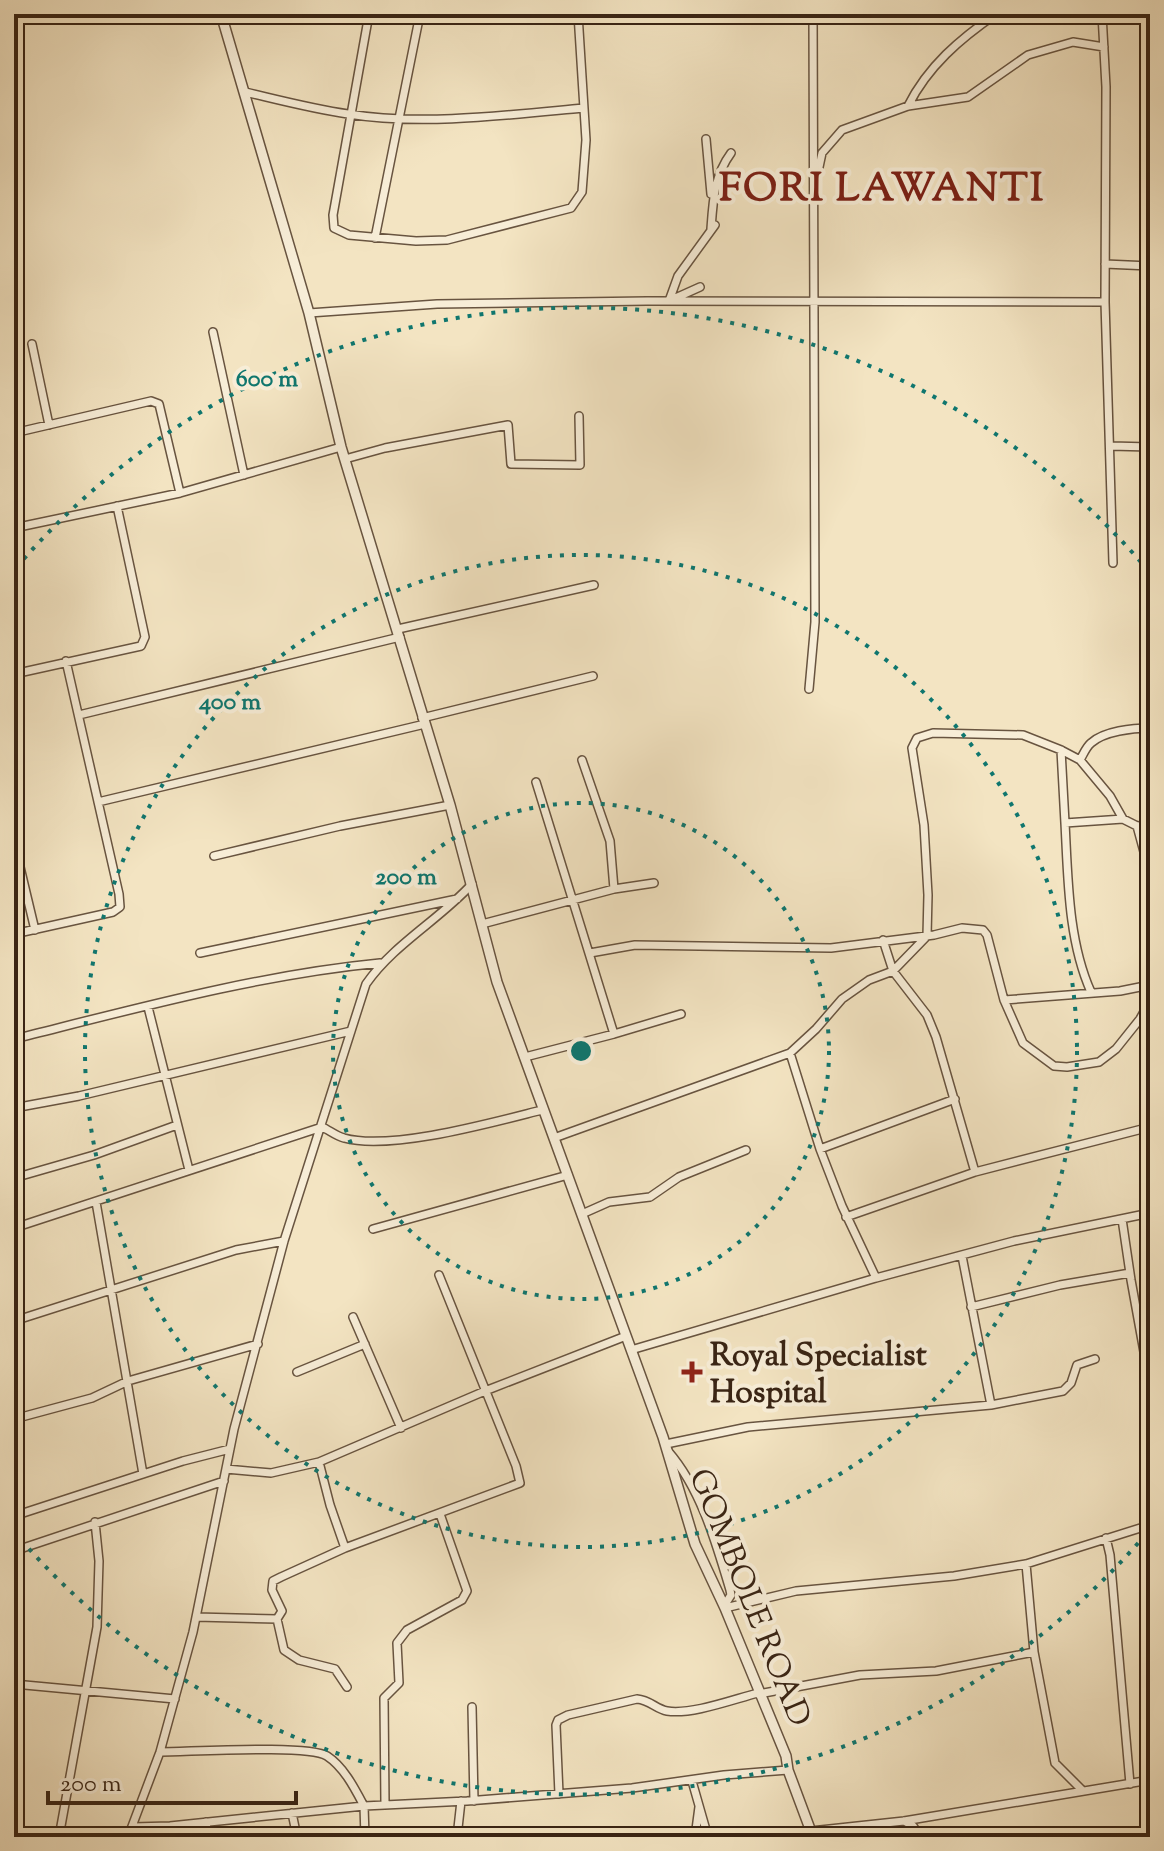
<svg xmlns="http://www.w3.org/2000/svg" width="1164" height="1851" viewBox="0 0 1164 1851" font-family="'Sorts Mill Goudy',serif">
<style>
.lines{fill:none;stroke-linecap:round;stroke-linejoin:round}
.minor-casing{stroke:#685440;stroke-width:10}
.tertiary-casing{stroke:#685440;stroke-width:12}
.minor{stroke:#f7edd7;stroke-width:7}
.tertiary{stroke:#f7edd7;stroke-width:9}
.ring{fill:none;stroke:#0f766e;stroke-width:4;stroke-dasharray:4 8}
.poi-dot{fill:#8f2418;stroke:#f7edd7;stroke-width:3}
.labels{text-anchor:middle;stroke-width:8;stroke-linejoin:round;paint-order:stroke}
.poi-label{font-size:32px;font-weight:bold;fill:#392414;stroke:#f7edd7;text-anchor:start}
.street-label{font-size:32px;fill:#392414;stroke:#f7edd7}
.district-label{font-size:40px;font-weight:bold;letter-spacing:2px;fill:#7a1f14;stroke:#f7edd7}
.centre{fill:#0f766e;stroke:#f7edd7;stroke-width:4}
.ring-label{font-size:24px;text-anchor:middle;font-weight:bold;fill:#0f766e;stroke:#f7edd7;stroke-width:8;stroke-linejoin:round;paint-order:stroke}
</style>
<rect width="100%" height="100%" fill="#f3e4c2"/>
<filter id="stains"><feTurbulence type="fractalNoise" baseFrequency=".0025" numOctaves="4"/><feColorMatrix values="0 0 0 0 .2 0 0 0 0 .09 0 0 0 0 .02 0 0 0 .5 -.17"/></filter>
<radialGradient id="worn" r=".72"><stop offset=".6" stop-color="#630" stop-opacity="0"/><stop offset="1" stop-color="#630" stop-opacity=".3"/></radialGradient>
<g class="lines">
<defs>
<path id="minor" d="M 369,14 L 333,215 L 334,228 L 349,235 L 416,241 L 447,240 L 571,208 L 582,192 L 586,140 L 578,14
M 1102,14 L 1106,87 L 1105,302 L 1113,563
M 245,92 C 279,100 313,109 348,114 C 421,126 509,115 583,108
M 908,106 C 928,66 960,39 996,14
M 706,139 L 711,194
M 816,181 L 822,153 L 842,130 L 908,106 L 968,97 L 1028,55 L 1073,42 L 1104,47
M 711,229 C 713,201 714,176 731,153
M 375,238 L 420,14
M 1105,264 L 1150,266
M 14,277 L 16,276
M 671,300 L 700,287
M 669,301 L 678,276 L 715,225
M 309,313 L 437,304 L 647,301 L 1105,302
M 213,332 L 244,475
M 32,344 L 49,425
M 14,433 L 151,401 L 159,404 L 180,493
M 1111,446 L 1150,447
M 345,459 L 385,448 L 508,425 L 511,464 L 580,465 L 579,416
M 14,528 L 180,493 L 341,447
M 398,629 L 594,585
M 14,674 L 141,646 L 145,637 L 117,506
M 809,689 L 815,622 L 813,14
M 79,715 L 400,637
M 422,718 L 593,676
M 1061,750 L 1065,823
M 582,760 L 610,841 L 614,889
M 1080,760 C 1083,755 1086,747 1091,743 C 1104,731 1133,728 1150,728
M 536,782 L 614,1034
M 98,802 L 425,724
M 1137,826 L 1150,874
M 14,842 L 35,930
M 214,856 L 340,826 L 450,805
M 482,924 L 614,889 L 654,883
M 14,934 L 113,912 L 120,907 L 119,894 L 66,661
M 883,940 L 893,971 L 927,1015 L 936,1037 L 975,1172
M 200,953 L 457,899
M 590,953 L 635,945 L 831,948 L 934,935 L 962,928 L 983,930 L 987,935 L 1004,1000 L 1023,1043 L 1054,1066 L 1067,1067 L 1099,1062 L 1116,1049 L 1140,1019 L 1150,1001
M 1091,992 C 1068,941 1068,878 1065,823 L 1123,819 L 1137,826 L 1150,825
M 1004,1000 L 1120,991 L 1150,985
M 148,1007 L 189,1170
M 14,1039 C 134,1009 257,975 380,963
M 790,1053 L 820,1149 L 842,1206 L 876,1278
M 525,1057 L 614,1034 L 681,1014
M 14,1108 L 79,1096 L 351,1031
M 554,1138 L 790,1053 L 816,1029 L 842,999 L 869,980 L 893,971 L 927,936 L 928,895 L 924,825 L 912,748 L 917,738 L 933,733 L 1023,735 L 1061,750 L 1080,760 L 1110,796 L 1123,819
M 820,1149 L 955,1099
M 14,1178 L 94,1155 L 177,1125
M 96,1202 L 143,1474
M 582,1214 L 609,1202 L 650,1197 L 679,1177 L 746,1150
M 846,1217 L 975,1172 L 1150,1127
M 1122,1219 L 1131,1280 L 1150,1385
M 14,1228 L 322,1127 C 329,1130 336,1136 344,1138 C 391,1151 494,1122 542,1110
M 373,1229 L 568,1175
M 962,1256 L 991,1405
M 971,1307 L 1060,1285 L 1130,1273
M 353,1317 L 401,1428
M 14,1321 L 236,1250 L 284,1241
M 631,1350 L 876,1278 L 1014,1241 L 1150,1213
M 297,1372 L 365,1344
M 14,1419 L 92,1398 L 128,1381 L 258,1344
M 666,1444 L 748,1427 L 991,1405 L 1063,1391 L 1071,1383 L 1077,1365 L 1095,1359
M 668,1451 C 701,1489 716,1543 730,1590 L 731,1595 L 724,1606
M 226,1469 L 271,1473 L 319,1462
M 14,1516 L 183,1461 L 230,1449
M 14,1536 L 18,1550
M 1106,1538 L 1110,1555 L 1130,1784
M 345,1548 L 330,1505 L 319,1462 L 485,1391 L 626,1336
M 14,1551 L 224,1481
M 1026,1564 L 1034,1652 L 1055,1763 L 1083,1791
M 725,1608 L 796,1591 L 954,1576 L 1026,1564 L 1150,1525
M 196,1617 L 277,1619 L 282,1611 L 272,1590 L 273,1581 L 281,1577 L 345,1548 L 520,1483 L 516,1466 L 439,1275
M 277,1619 L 284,1650 L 299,1660 L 335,1669 L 347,1687
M 14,1684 L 175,1699
M 759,1694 L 860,1675 L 936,1671 L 1034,1652
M 472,1707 L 474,1801
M 160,1752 C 189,1752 309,1744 327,1756 C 344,1767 355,1789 364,1806
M 692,1781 L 708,1837
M 559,1794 L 556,1725 L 558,1720 L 568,1715 L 637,1699 C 650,1700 656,1709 667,1711 C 692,1715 734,1699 758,1693
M 385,1805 L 384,1698 L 399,1683 L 397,1643 L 407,1630 L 462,1600 L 467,1591 L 440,1514
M 364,1806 L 365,1837
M 292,1813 L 297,1837
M 904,1821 L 913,1826 L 920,1837
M 206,1822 L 208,1837
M 133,1827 L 170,1826 L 364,1806 L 467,1801 L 632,1788 L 724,1775 L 788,1770
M 811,1831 L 904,1821 L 1150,1780
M 59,1837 L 97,1627 L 99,1561 L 95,1522
M 128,1837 L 160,1752 L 193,1632 L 234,1429 L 284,1241 L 366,984 C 394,944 439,920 472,884
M 457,1837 L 461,1801
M 695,1837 L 699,1807"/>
<path id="tertiary" d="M 221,14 L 309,313 L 341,447 L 450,805 L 497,982 L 663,1437 L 695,1544 L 725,1608 L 786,1756 L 788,1770 L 813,1837"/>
</defs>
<use href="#minor" class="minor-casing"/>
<use href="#tertiary" class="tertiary-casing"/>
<use href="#minor" class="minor"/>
<use href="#tertiary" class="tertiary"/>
</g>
<g class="ring">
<circle cx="581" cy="1051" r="248"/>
<circle cx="581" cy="1051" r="496"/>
<path d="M1146 1534A743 743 0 0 1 16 1534M16 568A743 743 0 0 1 1146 568"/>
</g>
<path class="poi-dot" d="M688 1360h8v8h8v8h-8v8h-8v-8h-8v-8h8z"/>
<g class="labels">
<g class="poi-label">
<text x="710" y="1365">Royal Specialist<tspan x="710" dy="37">Hospital</tspan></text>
</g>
<g class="street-label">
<text transform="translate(751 1597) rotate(68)" y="11">GOMBOLE ROAD</text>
</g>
<g class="district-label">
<text x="882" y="200">FORI LAWANTI</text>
</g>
</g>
<circle cx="581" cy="1051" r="12" class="centre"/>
<g class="ring-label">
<text x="267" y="386">600 m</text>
<text x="230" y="709">400 m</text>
<text x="406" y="884">200 m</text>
</g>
<rect width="1164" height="1851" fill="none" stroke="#f3e4c2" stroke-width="48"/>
<rect x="16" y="16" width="1132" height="1819" fill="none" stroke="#392414" stroke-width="4"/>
<rect x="24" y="24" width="1116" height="1803" fill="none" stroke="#392414" stroke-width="2"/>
<path d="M48 1791v12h248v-12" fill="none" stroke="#392414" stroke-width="4"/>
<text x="60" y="1791" font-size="24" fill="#392414" stroke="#f7edd7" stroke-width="6" paint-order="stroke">200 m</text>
<rect width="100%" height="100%" filter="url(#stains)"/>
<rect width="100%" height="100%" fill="url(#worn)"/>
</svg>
